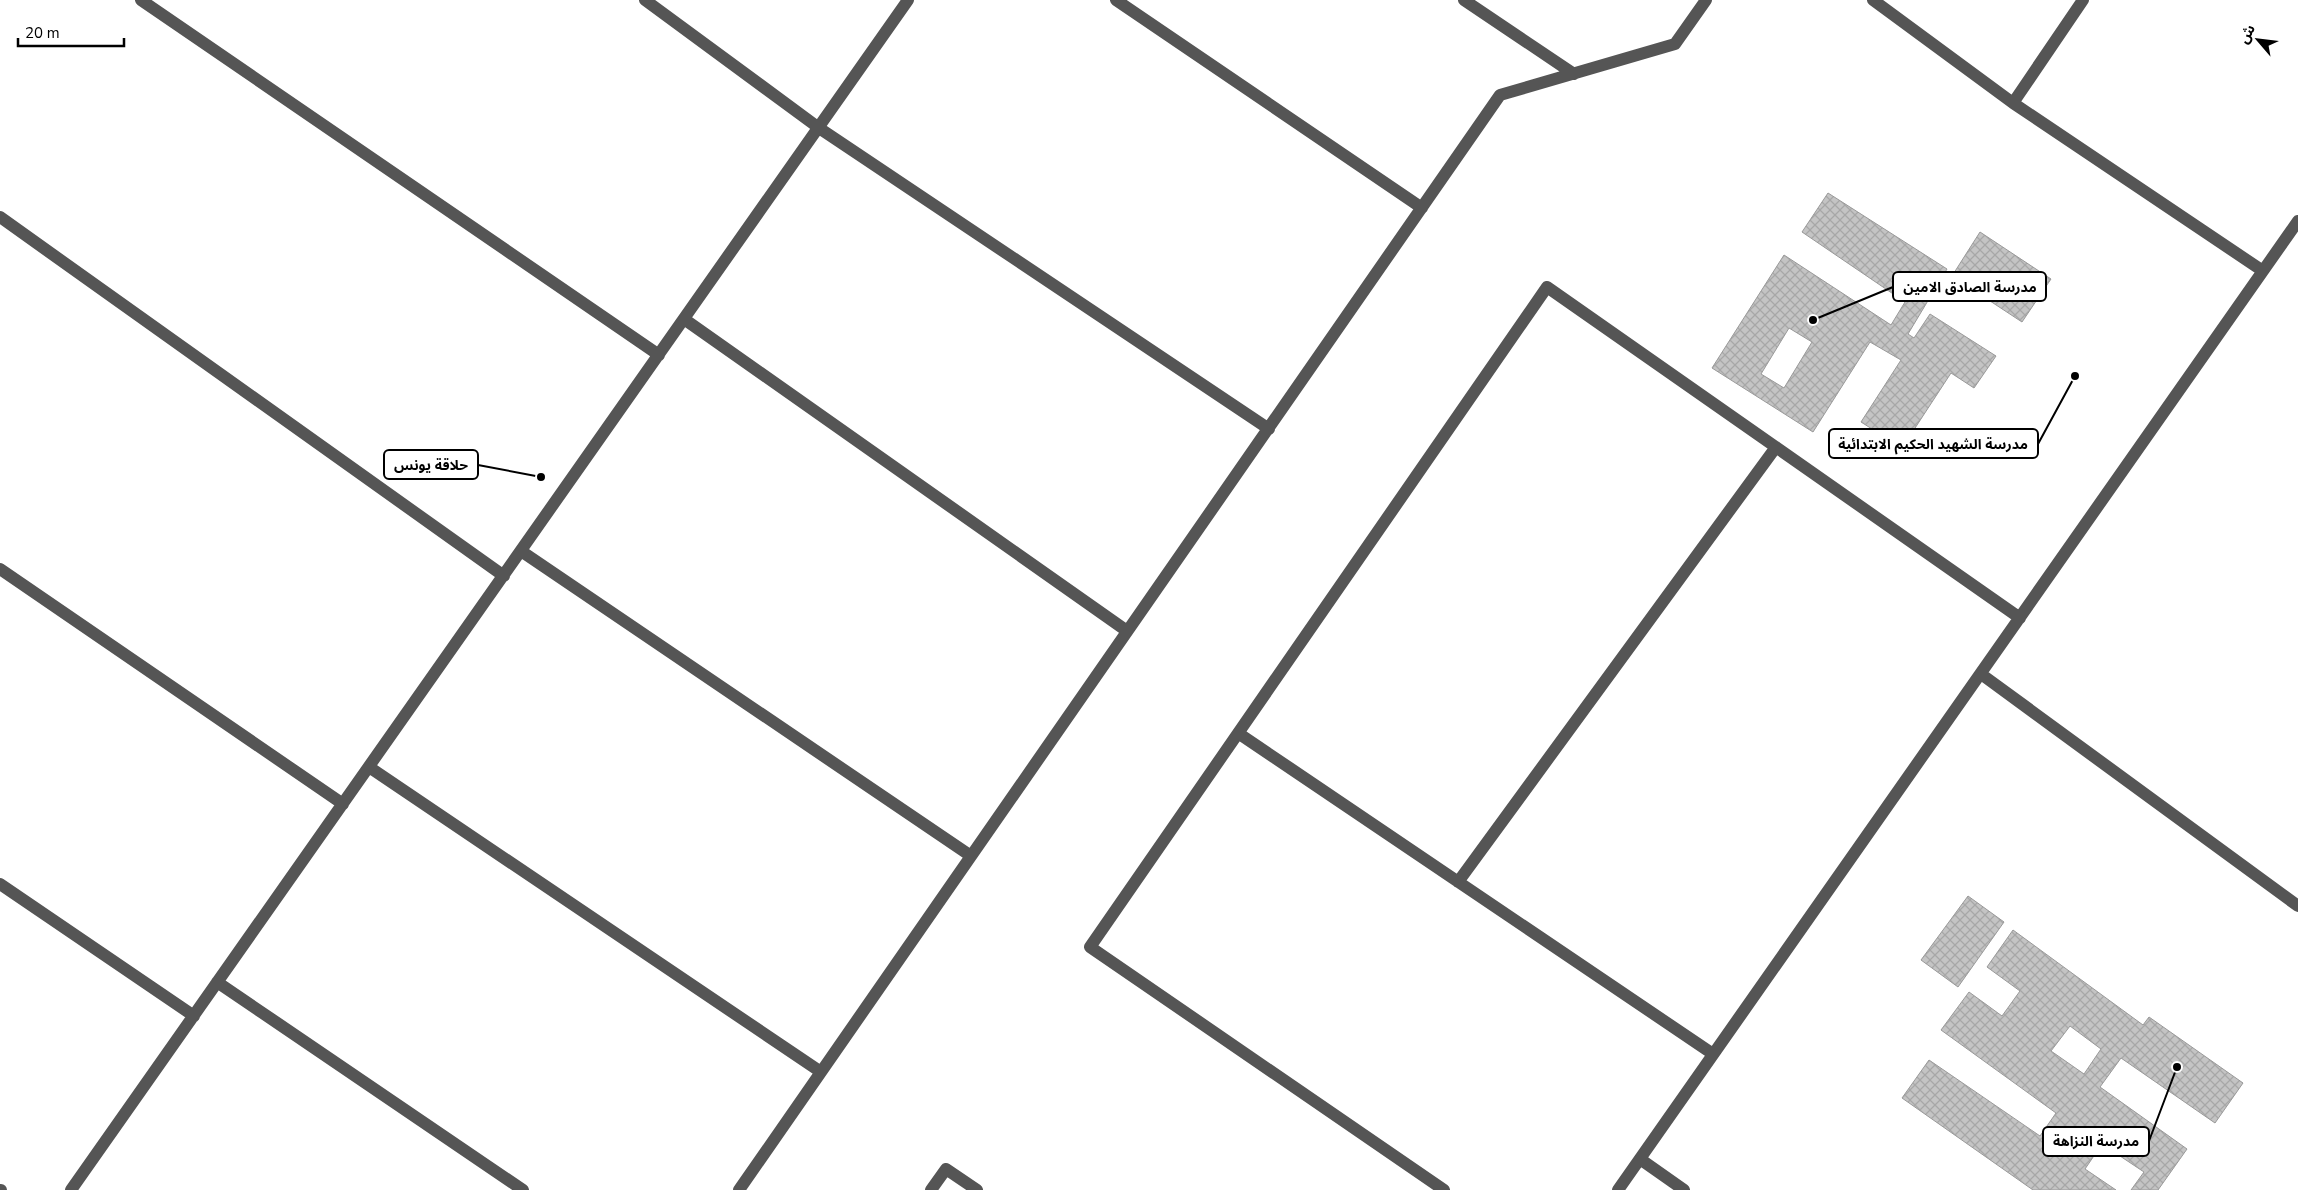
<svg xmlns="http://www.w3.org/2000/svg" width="2298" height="1190" viewBox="0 0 2298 1190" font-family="'Nunito Sans','Noto Sans Arabic',sans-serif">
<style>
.building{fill:url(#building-cross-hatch);stroke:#999;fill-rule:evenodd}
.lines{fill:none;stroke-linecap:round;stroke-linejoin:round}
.minor{stroke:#555;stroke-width:12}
.leader{fill:none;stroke:#000;stroke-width:2}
.callout-dot{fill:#000;stroke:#fff;stroke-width:2}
.callout{fill:#fff;stroke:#000;stroke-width:2}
.callout-label{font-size:14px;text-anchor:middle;font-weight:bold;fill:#000}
</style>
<defs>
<pattern id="building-cross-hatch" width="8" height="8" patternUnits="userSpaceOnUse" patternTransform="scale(1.25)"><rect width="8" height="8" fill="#c4c4c4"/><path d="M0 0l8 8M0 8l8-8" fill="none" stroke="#a7a7a7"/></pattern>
</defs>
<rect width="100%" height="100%" fill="#fff"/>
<path class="building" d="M 1828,193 L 1947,269 L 1908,334 L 1914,338 L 1930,314 L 1996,356 L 1974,388 L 1951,373 L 1902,448 L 1861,422 L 1901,360 L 1870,342 L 1813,432 L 1712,368 L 1784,255 L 1891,325 L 1905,302 L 1802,232 ZM 1789,328 L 1812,342 L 1784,388 L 1761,374 Z
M 1980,232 L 2051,279 L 2022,322 L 1952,276 Z
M 1968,896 L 2004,922 L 1958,987 L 1921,960 Z
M 2013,930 L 2143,1025 L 2149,1017 L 2243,1083 L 2215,1123 L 2121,1058 L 2100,1087 L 2187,1149 L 2158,1190 L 2131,1190 L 2144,1172 L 2102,1144 L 2085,1169 L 2116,1190 L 2033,1190 L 1902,1098 L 1929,1060 L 2040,1136 L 2056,1113 L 1941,1030 L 1969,992 L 2002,1016 L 2020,991 L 1987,967 ZM 2070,1026 L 2101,1049 L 2084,1074 L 2051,1051 Z"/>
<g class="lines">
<path class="minor" d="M 141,0 L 659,355
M 645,0 L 819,128 L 1269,429
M 1116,0 L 1422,208
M 1464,0 L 1574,74
M 1873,0 L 2013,103 L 2263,271
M 2013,103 L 2083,0
M 0,217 L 504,576
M 684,319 L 1127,631
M 521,551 L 971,856
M 0,569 L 343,804
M 1981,674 L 2298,906
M 1238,733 L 1713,1054
M 369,767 L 821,1072
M 1458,882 L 1776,447
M 0,884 L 194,1016
M 217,982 L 523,1190
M 1640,1159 L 1684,1190
M 0,1190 L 1,1190
M 71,1190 L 908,0
M 739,1190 L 1500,95 L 1675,44 L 1706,0
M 931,1190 L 946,1169 L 977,1190
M 1444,1190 L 1090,947 L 1547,287 L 2020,618
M 1618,1190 L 2298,221"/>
</g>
<path class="leader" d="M1813 320L1893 287M2075 376L2038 444M541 477L478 465M2177 1067L2149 1141"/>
<g class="callout-dot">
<circle cx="1813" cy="320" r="5"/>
<circle cx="2075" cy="376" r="5"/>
<circle cx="541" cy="477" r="5"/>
<circle cx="2177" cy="1067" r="5"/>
</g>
<g class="callout">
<rect x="1893" y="272" width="153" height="29" rx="5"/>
<rect x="1829" y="429" width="209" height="29" rx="5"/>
<rect x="384" y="450" width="94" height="29" rx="5"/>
<rect x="2043" y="1127" width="106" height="29" rx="5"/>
</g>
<g class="callout-label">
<text x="1970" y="292">مدرسة الصادق الامين</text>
<text x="1933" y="449">مدرسة الشهيد الحكيم الابتدائية</text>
<text x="431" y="470">حلاقة يونس</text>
<text x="2096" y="1146">مدرسة النزاهة</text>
</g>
<g transform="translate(2258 40) rotate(298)" stroke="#ffffff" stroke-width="4" paint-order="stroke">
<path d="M0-4L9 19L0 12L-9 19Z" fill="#000000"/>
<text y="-8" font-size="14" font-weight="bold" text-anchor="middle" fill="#000000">ش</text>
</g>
<path d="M18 38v8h106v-8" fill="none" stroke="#000000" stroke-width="2.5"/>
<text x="25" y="38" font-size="15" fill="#000000" stroke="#ffffff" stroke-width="4" paint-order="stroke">20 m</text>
</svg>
